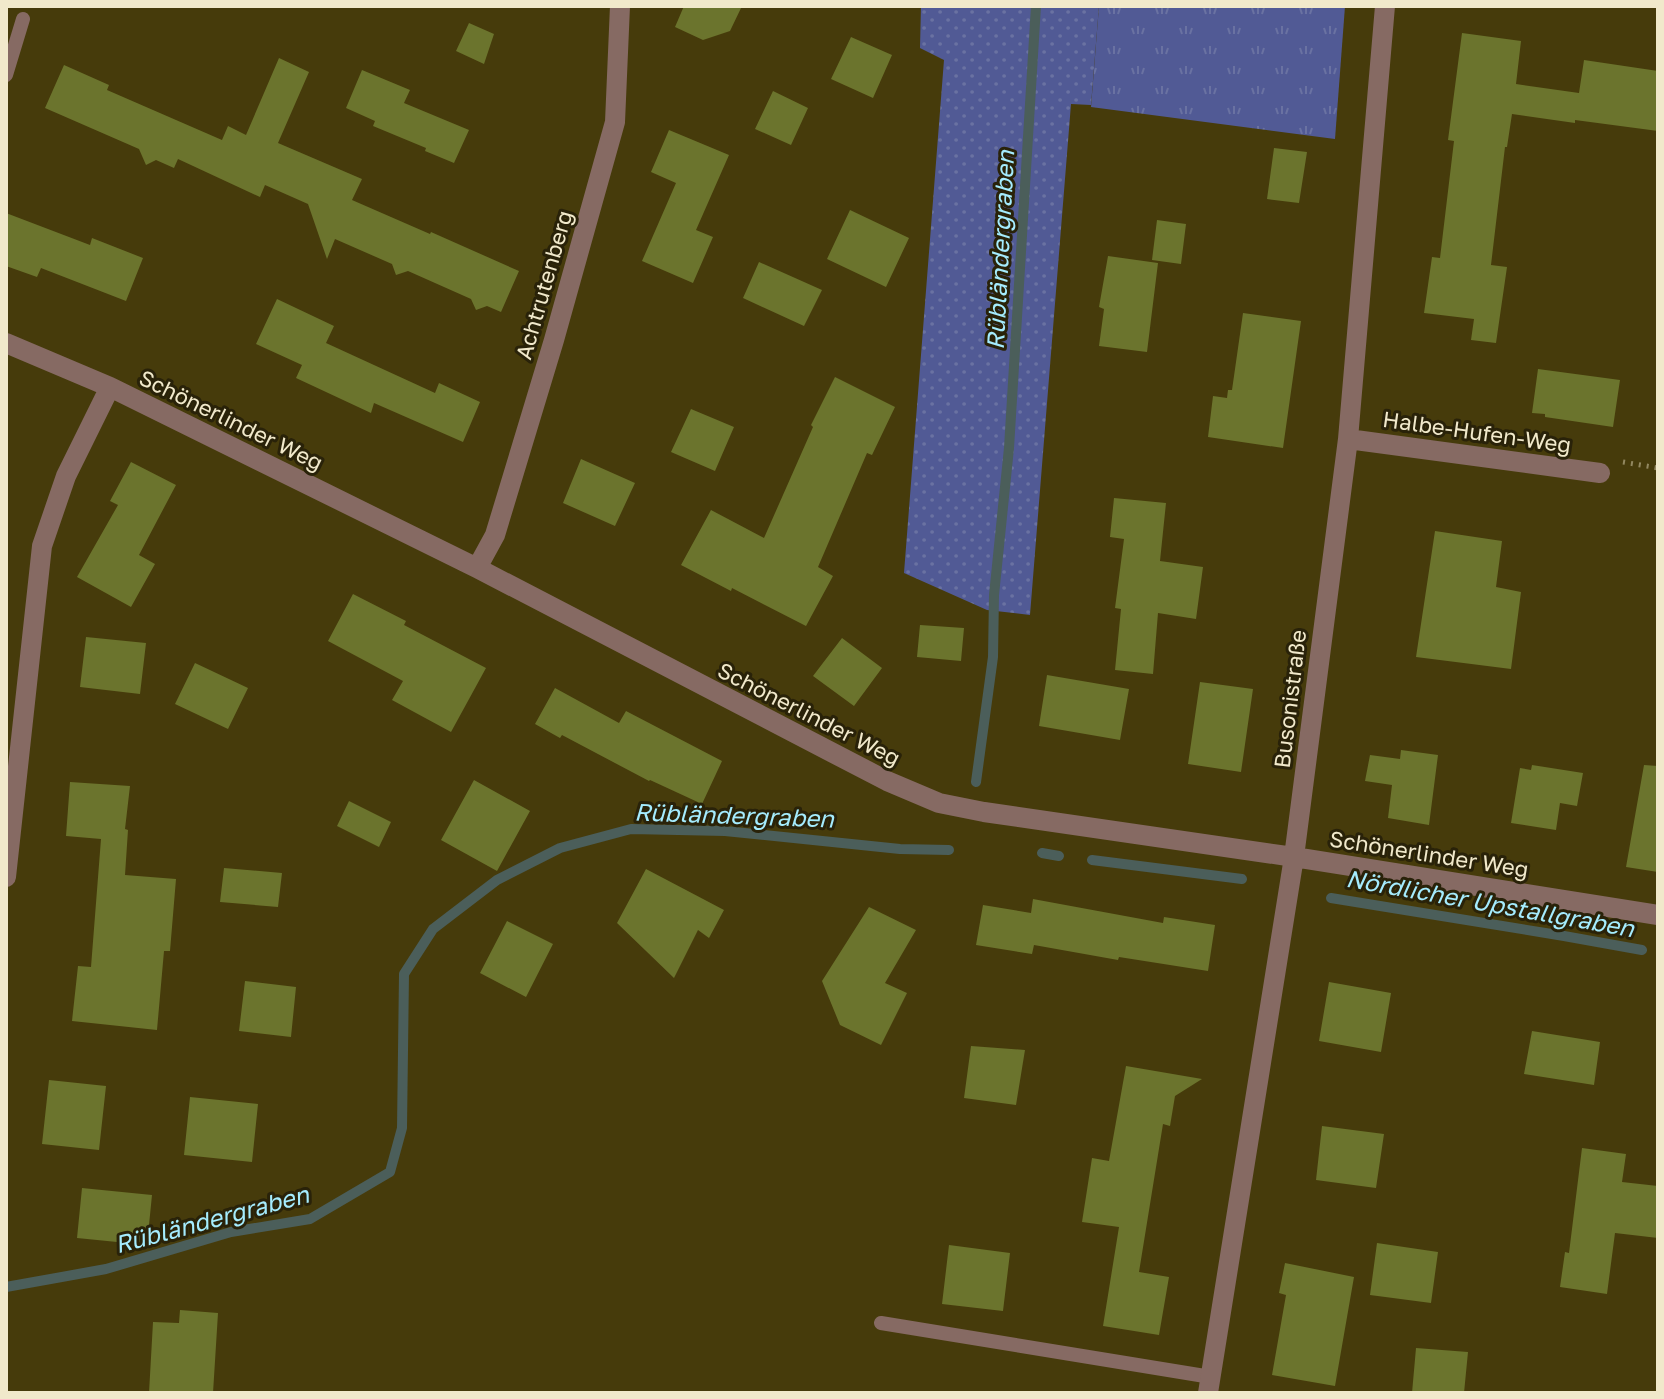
<svg xmlns="http://www.w3.org/2000/svg" width="1664" height="1399" viewBox="0 0 1664 1399" font-family="'Golos Text',sans-serif">
<style>
.grass{fill:url(#grass-tufts)}
.park{fill:url(#park-dots)}
.lines{fill:none;stroke-linecap:round;stroke-linejoin:round}
.stream{stroke:#4b5e5a;stroke-width:10}
.building{fill:#6b742d}
.path{stroke:#928860;stroke-width:5;stroke-dasharray:2 6;stroke-linecap:butt}
.lane{stroke:#866a63;stroke-width:14}
.street{stroke:#866a63;stroke-width:20}
.labels{text-anchor:middle;stroke-width:6;stroke-linejoin:round;paint-order:stroke}
.street-label{font-size:22px;fill:#f1e9cb;stroke:#292209}
.water-label{font-size:24px;font-style:italic;fill:#a5ecfe;stroke:#292209}
</style>
<defs>
<pattern id="grass-tufts" width="24" height="20" patternUnits="userSpaceOnUse" patternTransform="scale(2)"><rect width="24" height="20" fill="#515a95"/><path d="M3 7l-1-3M5 7V3M7 7l1-3M15 17l-1-3M17 17v-4M19 17l1-3" fill="none" stroke="#6a72a2"/></pattern>
<pattern id="park-dots" width="8" height="8" patternUnits="userSpaceOnUse" patternTransform="scale(2)"><rect width="8" height="8" fill="#515a95"/><path d="M2 2h.1M6 6h.1" fill="none" stroke="#6a72a2" stroke-width="1.8" stroke-linecap="round"/></pattern>
</defs>
<rect width="100%" height="100%" fill="#463b0b"/>
<path class="grass" d="M 1099,6 L 1345,6 L 1335,139 L 1091,107 Z"/>
<path class="park" d="M 921,6 L 1099,6 L 1091,105 L 1071,104 L 1030,615 L 987,610 L 904,573 L 944,60 L 920,48 Z"/>
<g class="lines">
<path class="stream" d="M 976,782 L 993,657 L 994,595 L 1009,448 L 1036,6
M 1042,853 L 1059,856
M 1092,860 L 1242,879
M 1331,898 L 1564,936 L 1642,950
M 6,1287 L 106,1269 L 231,1232 L 310,1219 L 390,1172 L 402,1128 L 404,974 L 433,929 L 497,880 L 560,848 L 631,829 L 725,831 L 900,849 L 949,850"/>
</g>
<path class="building" d="M 684,6 L 742,6 L 730,31 L 703,40 L 675,27 Z
M 469,23 L 494,34 L 484,64 L 456,51 Z
M 1462,33 L 1521,41 L 1516,84 L 1579,93 L 1584,60 L 1658,71 L 1658,131 L 1575,120 L 1575,123 L 1512,114 L 1507,147 L 1505,147 L 1491,265 L 1507,267 L 1496,343 L 1471,340 L 1474,319 L 1424,313 L 1432,257 L 1440,258 L 1454,141 L 1448,140 Z
M 851,37 L 892,55 L 873,98 L 831,79 Z
M 279,58 L 309,72 L 278,143 L 362,179 L 352,200 L 430,234 L 431,232 L 519,271 L 501,312 L 487,306 L 476,310 L 471,299 L 408,271 L 396,275 L 392,264 L 335,239 L 327,259 L 308,204 L 265,185 L 260,197 L 178,159 L 174,168 L 156,160 L 146,165 L 139,149 L 45,108 L 64,65 L 109,85 L 107,90 L 222,140 L 228,126 L 246,135 Z
M 362,70 L 410,90 L 404,103 L 469,130 L 454,163 L 425,151 L 426,148 L 373,126 L 375,121 L 346,108 Z
M 773,91 L 808,108 L 791,145 L 755,129 Z
M 669,130 L 729,155 L 696,230 L 713,237 L 693,283 L 642,261 L 676,183 L 651,172 Z
M 1274,148 L 1307,152 L 1299,203 L 1267,199 Z
M 850,210 L 909,238 L 886,287 L 827,259 Z
M 6,213 L 90,245 L 92,238 L 143,258 L 126,301 L 41,268 L 37,277 L 6,266 Z
M 1157,220 L 1186,224 L 1181,264 L 1152,260 Z
M 1108,256 L 1158,263 L 1147,352 L 1099,346 L 1104,309 L 1099,307 Z
M 759,262 L 822,290 L 804,326 L 743,298 Z
M 277,299 L 334,326 L 326,343 L 435,393 L 439,383 L 480,402 L 463,442 L 374,403 L 371,413 L 296,378 L 302,365 L 256,344 Z
M 1243,313 L 1301,321 L 1283,448 L 1208,437 L 1213,396 L 1227,398 L 1228,390 L 1232,390 Z
M 1538,369 L 1620,380 L 1613,427 L 1545,417 L 1545,414 L 1532,413 Z
M 835,377 L 895,407 L 872,455 L 867,453 L 818,567 L 833,576 L 806,626 L 732,588 L 731,591 L 681,565 L 711,510 L 764,538 L 813,427 L 811,425 Z
M 691,409 L 734,427 L 715,471 L 671,452 Z
M 581,459 L 635,483 L 615,526 L 563,503 Z
M 131,462 L 176,485 L 139,555 L 155,564 L 131,607 L 77,577 L 118,505 L 110,501 Z
M 1114,498 L 1166,503 L 1160,561 L 1203,567 L 1196,619 L 1158,613 L 1153,674 L 1115,670 L 1121,609 L 1115,608 L 1124,539 L 1110,537 Z
M 1435,531 L 1502,541 L 1496,587 L 1521,592 L 1511,669 L 1416,657 Z
M 353,594 L 406,621 L 404,625 L 486,668 L 451,732 L 392,700 L 403,681 L 328,641 Z
M 920,625 L 964,628 L 961,661 L 917,657 Z
M 86,637 L 146,643 L 140,694 L 80,687 Z
M 842,638 L 882,668 L 854,706 L 813,676 Z
M 195,663 L 248,688 L 228,729 L 175,704 Z
M 1047,675 L 1129,689 L 1120,740 L 1039,726 Z
M 1200,682 L 1253,689 L 1241,772 L 1188,764 Z
M 555,688 L 619,723 L 626,711 L 722,761 L 702,804 L 650,780 L 649,781 L 562,735 L 560,738 L 535,724 Z
M 1401,750 L 1438,755 L 1429,825 L 1388,818 L 1392,785 L 1365,781 L 1370,755 L 1400,759 Z
M 1532,765 L 1583,773 L 1577,806 L 1560,803 L 1556,830 L 1511,823 L 1520,768 L 1531,770 Z
M 1644,765 L 1658,766 L 1658,872 L 1626,867 Z
M 474,780 L 530,811 L 497,871 L 441,840 Z
M 70,782 L 130,786 L 125,829 L 128,830 L 125,875 L 176,879 L 170,951 L 164,951 L 157,1030 L 72,1021 L 78,966 L 91,967 L 101,839 L 66,836 Z
M 349,801 L 391,822 L 379,847 L 337,826 Z
M 224,868 L 282,873 L 278,907 L 220,902 Z
M 646,869 L 724,910 L 709,938 L 698,930 L 674,978 L 617,923 Z
M 1033,899 L 1163,923 L 1164,917 L 1215,925 L 1208,971 L 1119,957 L 1118,960 L 1034,945 L 1032,954 L 976,945 L 983,905 L 1031,913 Z
M 869,907 L 916,930 L 885,983 L 907,993 L 881,1045 L 840,1025 L 822,981 Z
M 507,921 L 553,944 L 526,997 L 480,973 Z
M 245,981 L 296,987 L 291,1037 L 239,1031 Z
M 1329,982 L 1391,993 L 1381,1052 L 1319,1041 Z
M 1532,1031 L 1600,1042 L 1594,1085 L 1524,1074 Z
M 971,1046 L 1025,1050 L 1016,1105 L 964,1098 Z
M 1126,1066 L 1202,1079 L 1175,1096 L 1170,1126 L 1163,1124 L 1139,1272 L 1169,1277 L 1159,1335 L 1103,1326 L 1119,1227 L 1082,1222 L 1092,1158 L 1109,1161 Z
M 49,1080 L 106,1086 L 99,1150 L 42,1144 Z
M 190,1097 L 258,1104 L 252,1162 L 184,1155 Z
M 1322,1126 L 1384,1134 L 1376,1188 L 1316,1180 Z
M 1582,1148 L 1626,1154 L 1622,1182 L 1658,1186 L 1658,1238 L 1615,1233 L 1607,1294 L 1560,1287 L 1565,1252 L 1569,1253 Z
M 82,1188 L 152,1195 L 147,1245 L 77,1238 Z
M 1377,1243 L 1438,1252 L 1431,1303 L 1370,1295 Z
M 949,1245 L 1010,1253 L 1003,1311 L 942,1304 Z
M 1285,1263 L 1354,1277 L 1335,1386 L 1272,1375 L 1286,1295 L 1279,1293 Z
M 180,1310 L 218,1313 L 213,1393 L 149,1393 L 153,1322 L 179,1323 Z
M 1416,1348 L 1468,1352 L 1464,1393 L 1412,1393 Z"/>
<g class="lines">
<path class="path" d="M 1623,462 L 1658,468"/>
<path class="lane" d="M 6,75 L 23,19
M 881,1323 L 1211,1377"/>
<path class="street" d="M 6,343 L 110,387 L 477,568 L 887,781 L 939,803 L 984,812 L 1294,857 L 1658,915
M 1348,439 L 1600,473
M 477,568 L 495,535 L 554,340 L 615,122 L 620,6
M 6,877 L 42,546 L 66,476 L 110,387
M 1208,1393 L 1294,857 L 1348,439 L 1385,6"/>
</g>
<g class="labels">
<g class="street-label">
<text transform="translate(544 285) rotate(-74)" y="8">Achtrutenberg</text>
<text transform="translate(231 420) rotate(26)" y="8">Schönerlinder Weg</text>
<text transform="translate(1477 432) rotate(8)" y="8">Halbe-Hufen-Weg</text>
<text transform="translate(1290 699) rotate(-83)" y="8">Busonistraße</text>
<text transform="translate(809 714) rotate(27)" y="8">Schönerlinder Weg</text>
<text transform="translate(1429 854) rotate(9)" y="8">Schönerlinder Weg</text>
</g>
<g class="water-label">
<text transform="translate(1001 250) rotate(-87)" y="8">Rübländergraben</text>
<text transform="translate(734 816) rotate(2)" y="8">Rübländergraben</text>
<text transform="translate(1490 904) rotate(10)" y="8">Nördlicher Upstallgraben</text>
<text transform="translate(212 1220) rotate(-15)" y="8">Rübländergraben</text>
</g>
</g>
<rect width="1664" height="1399" fill="none" stroke="#f1e9cb" stroke-width="16"/>
</svg>
